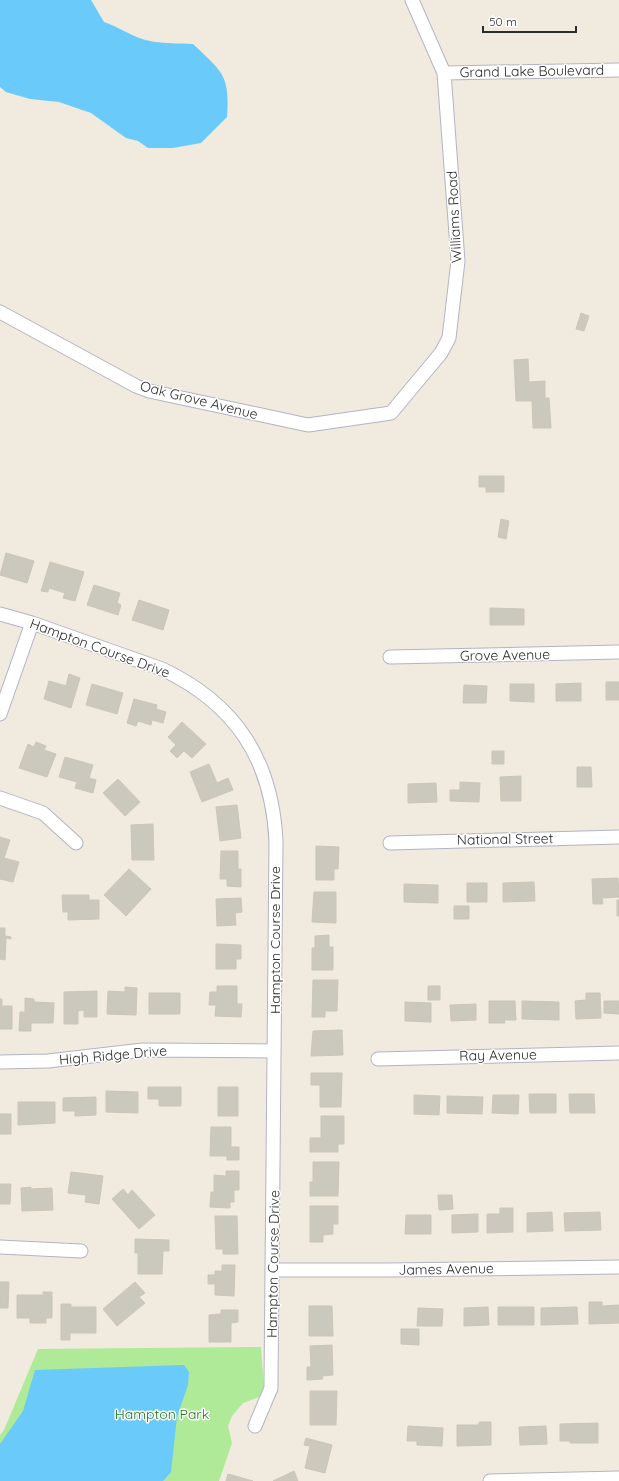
<svg xmlns="http://www.w3.org/2000/svg" width="619" height="1481" viewBox="0 0 619 1481" font-family="Quicksand,sans-serif">
<style>
.green{fill:#aeea98}
.water{fill:#6acafa}
.building{fill:#cbc8bd;stroke:#ccc6b8}
.lines{fill:none;stroke-linecap:round;stroke-linejoin:round}
.minor-casing{stroke:#b3b4c2;stroke-width:15}
.minor{stroke:#fff;stroke-width:13}
.labels{text-anchor:middle;stroke-width:3;stroke-linejoin:round;paint-order:stroke}
.street-label{font-size:14px;fill:#2d2d2d;stroke:#fff}
.park-label{font-size:14px;fill:#227414;stroke:#fff}
</style>
<rect width="100%" height="100%" fill="#f0eadf"/>
<path class="green" d="M 261,1347 L 264,1389 L 259,1397 L 243,1403 L 232,1416 L 228,1426 L 232,1443 L 219,1481 L 0,1481 L 0,1435 L 4,1430 L 38,1349 Z"/>
<path class="water" d="M 0,0 L 91,0 L 104,22 C 120,27 133,38 150,41 C 164,44 179,43 193,44 C 222,72 230,74 227,117 L 201,143 L 173,148 L 148,148 L 138,141 L 126,138 L 91,113 L 59,102 L 30,99 L 6,92 L 0,87 Z
M 184,1365 L 189,1372 L 188,1385 L 177,1417 L 171,1472 L 163,1481 L 0,1481 L 0,1444 L 23,1411 L 35,1370 Z"/>
<path class="building" d="M 581,313 L 589,316 L 584,331 L 576,329 Z
M 528,359 L 529,382 L 545,381 L 545,398 L 549,398 L 551,428 L 533,428 L 532,401 L 516,401 L 514,360 Z
M 479,476 L 504,476 L 504,492 L 486,492 L 486,487 L 479,487 Z
M 501,519 L 509,521 L 506,539 L 498,537 Z
M 6,553 L 34,561 L 27,583 L 0,575 Z
M 50,562 L 84,572 L 75,601 L 63,598 L 65,593 L 49,588 L 48,592 L 41,591 Z
M 94,585 L 120,593 L 117,603 L 121,605 L 118,615 L 87,605 Z
M 139,600 L 169,610 L 163,630 L 132,620 Z
M 490,608 L 524,609 L 524,625 L 490,625 Z
M 69,674 L 80,678 L 71,708 L 44,699 L 49,681 L 66,686 Z
M 606,682 L 619,682 L 619,700 L 606,700 Z
M 581,683 L 581,701 L 556,701 L 556,684 Z
M 92,684 L 123,693 L 117,714 L 86,705 Z
M 510,684 L 534,684 L 534,702 L 510,701 Z
M 464,685 L 487,686 L 486,703 L 463,703 Z
M 134,699 L 157,705 L 156,709 L 166,712 L 163,723 L 152,720 L 151,725 L 138,721 L 136,726 L 127,723 Z
M 182,722 L 206,744 L 192,758 L 184,751 L 177,758 L 170,751 L 176,745 L 168,737 Z
M 36,742 L 46,746 L 44,750 L 56,754 L 47,777 L 19,768 L 28,744 L 34,747 Z
M 492,751 L 504,751 L 504,764 L 492,764 Z
M 65,757 L 93,765 L 89,778 L 96,780 L 93,793 L 75,788 L 77,782 L 59,777 Z
M 209,764 L 217,783 L 228,778 L 233,790 L 202,802 L 190,772 Z
M 577,767 L 591,767 L 592,787 L 577,787 Z
M 521,776 L 521,801 L 501,801 L 500,777 Z
M 118,779 L 140,802 L 125,816 L 103,793 Z
M 460,782 L 480,783 L 479,802 L 450,801 L 450,790 L 460,790 Z
M 436,783 L 437,802 L 408,803 L 408,784 Z
M 237,805 L 241,838 L 220,841 L 216,807 Z
M 153,824 L 154,860 L 132,860 L 131,825 Z
M 0,837 L 10,840 L 4,858 L 19,862 L 13,882 L 0,879 Z
M 316,846 L 339,847 L 338,869 L 334,869 L 334,880 L 316,880 Z
M 221,851 L 238,851 L 238,869 L 241,869 L 241,887 L 227,886 L 227,879 L 220,879 Z
M 129,869 L 151,889 L 126,916 L 104,895 Z
M 618,878 L 619,897 L 602,898 L 603,904 L 593,904 L 592,879 Z
M 534,882 L 535,901 L 503,902 L 503,883 Z
M 467,883 L 487,883 L 487,902 L 467,902 Z
M 404,884 L 438,885 L 438,903 L 404,902 Z
M 314,892 L 336,892 L 336,923 L 312,922 Z
M 62,895 L 89,895 L 89,900 L 99,900 L 99,919 L 68,920 L 68,912 L 63,912 Z
M 241,898 L 242,912 L 235,913 L 236,925 L 217,926 L 216,899 Z
M 617,900 L 619,900 L 619,916 L 617,916 Z
M 454,906 L 469,906 L 469,919 L 454,919 Z
M 0,928 L 5,928 L 5,936 L 11,937 L 11,939 L 6,938 L 5,960 L 0,959 Z
M 329,935 L 329,947 L 333,947 L 333,970 L 312,970 L 312,948 L 315,948 L 315,936 Z
M 216,944 L 241,945 L 241,959 L 236,959 L 236,969 L 216,969 Z
M 313,980 L 338,980 L 337,1011 L 325,1011 L 325,1017 L 312,1017 Z
M 217,986 L 237,986 L 237,1004 L 242,1004 L 241,1017 L 215,1016 L 216,1005 L 209,1005 L 210,992 L 217,992 Z
M 428,986 L 440,986 L 440,1000 L 428,1000 Z
M 125,987 L 137,988 L 136,1015 L 107,1014 L 108,991 L 125,992 Z
M 97,991 L 97,1017 L 84,1017 L 84,1010 L 78,1011 L 78,1024 L 64,1024 L 64,992 Z
M 149,993 L 180,993 L 180,1014 L 149,1014 Z
M 586,993 L 600,993 L 601,1018 L 576,1019 L 575,1001 L 586,1000 Z
M 25,998 L 34,999 L 34,1002 L 54,1003 L 53,1023 L 31,1023 L 31,1031 L 19,1031 L 20,1012 L 25,1012 Z
M 0,999 L 2,999 L 2,1006 L 12,1006 L 12,1029 L 0,1029 Z
M 489,1001 L 515,1001 L 516,1020 L 504,1020 L 505,1023 L 489,1023 Z
M 522,1001 L 559,1002 L 559,1020 L 522,1019 Z
M 604,1001 L 619,1001 L 619,1014 L 604,1013 Z
M 405,1002 L 431,1003 L 431,1022 L 405,1021 Z
M 476,1004 L 476,1020 L 451,1021 L 450,1005 Z
M 342,1030 L 343,1055 L 311,1056 L 313,1031 Z
M 311,1073 L 342,1073 L 341,1107 L 320,1107 L 320,1085 L 311,1085 Z
M 148,1087 L 181,1087 L 181,1106 L 159,1106 L 159,1099 L 148,1099 Z
M 218,1087 L 238,1087 L 238,1116 L 218,1116 Z
M 106,1091 L 138,1092 L 138,1113 L 106,1112 Z
M 529,1094 L 556,1094 L 556,1113 L 530,1113 Z
M 569,1094 L 594,1094 L 595,1113 L 570,1113 Z
M 414,1095 L 440,1096 L 439,1115 L 414,1114 Z
M 493,1095 L 519,1095 L 518,1114 L 492,1113 Z
M 447,1096 L 483,1097 L 482,1114 L 447,1113 Z
M 96,1097 L 96,1115 L 75,1116 L 75,1111 L 63,1111 L 63,1098 Z
M 18,1102 L 55,1102 L 55,1123 L 18,1125 Z
M 0,1114 L 11,1114 L 11,1134 L 0,1134 Z
M 321,1116 L 344,1116 L 344,1144 L 338,1144 L 338,1152 L 310,1152 L 310,1138 L 321,1138 Z
M 211,1127 L 231,1127 L 231,1147 L 239,1147 L 239,1160 L 227,1160 L 227,1156 L 210,1156 Z
M 313,1162 L 339,1162 L 338,1196 L 310,1196 L 310,1182 L 313,1182 Z
M 226,1171 L 239,1171 L 239,1190 L 234,1190 L 234,1202 L 230,1202 L 230,1208 L 210,1207 L 211,1192 L 214,1192 L 214,1175 L 226,1176 Z
M 71,1172 L 103,1176 L 99,1204 L 85,1202 L 86,1195 L 68,1193 Z
M 0,1184 L 11,1184 L 10,1204 L 0,1204 Z
M 31,1187 L 31,1189 L 52,1188 L 53,1210 L 22,1211 L 21,1188 Z
M 123,1189 L 128,1195 L 132,1190 L 155,1215 L 139,1229 L 112,1199 Z
M 438,1195 L 452,1195 L 453,1209 L 439,1210 Z
M 310,1206 L 338,1206 L 338,1224 L 333,1224 L 333,1234 L 323,1235 L 323,1242 L 310,1242 Z
M 500,1208 L 513,1208 L 513,1232 L 487,1233 L 487,1214 L 500,1214 Z
M 552,1212 L 553,1231 L 527,1232 L 527,1213 Z
M 600,1212 L 601,1230 L 565,1231 L 564,1213 Z
M 478,1214 L 478,1232 L 452,1233 L 452,1215 Z
M 406,1215 L 431,1215 L 431,1234 L 405,1234 Z
M 215,1216 L 237,1216 L 238,1254 L 223,1254 L 223,1249 L 216,1249 Z
M 135,1239 L 169,1240 L 169,1251 L 163,1251 L 162,1274 L 138,1274 L 138,1253 L 135,1253 Z
M 222,1265 L 235,1265 L 234,1296 L 215,1295 L 215,1284 L 208,1284 L 208,1275 L 215,1275 L 215,1271 L 222,1271 Z
M 0,1282 L 9,1282 L 8,1308 L 0,1308 Z
M 135,1282 L 145,1293 L 139,1297 L 145,1303 L 117,1326 L 103,1309 Z
M 43,1292 L 52,1292 L 52,1318 L 46,1318 L 46,1323 L 30,1323 L 30,1318 L 17,1318 L 17,1295 L 43,1295 Z
M 589,1302 L 602,1302 L 602,1306 L 619,1305 L 619,1323 L 589,1324 Z
M 61,1304 L 71,1304 L 71,1307 L 96,1307 L 96,1333 L 70,1333 L 70,1340 L 61,1340 Z
M 309,1306 L 332,1306 L 333,1336 L 309,1336 Z
M 488,1307 L 489,1325 L 464,1326 L 464,1308 Z
M 498,1307 L 534,1307 L 534,1325 L 498,1325 Z
M 577,1307 L 578,1324 L 541,1325 L 541,1308 Z
M 418,1308 L 443,1309 L 442,1326 L 417,1326 Z
M 221,1310 L 238,1310 L 238,1322 L 231,1323 L 231,1342 L 209,1342 L 209,1315 L 221,1314 Z
M 401,1329 L 419,1329 L 419,1345 L 401,1344 Z
M 332,1345 L 333,1375 L 322,1376 L 323,1379 L 307,1380 L 307,1367 L 311,1367 L 310,1346 Z
M 310,1391 L 337,1391 L 336,1425 L 310,1425 Z
M 479,1422 L 491,1422 L 491,1445 L 457,1446 L 457,1425 L 479,1425 Z
M 598,1423 L 598,1443 L 570,1443 L 570,1441 L 560,1441 L 560,1424 Z
M 408,1426 L 443,1428 L 442,1446 L 417,1445 L 417,1441 L 407,1441 Z
M 546,1426 L 547,1444 L 520,1445 L 519,1427 Z
M 306,1438 L 332,1445 L 325,1473 L 305,1468 L 310,1446 L 304,1445 Z
M 294,1471 L 298,1481 L 273,1481 Z
M 228,1474 L 253,1481 L 226,1481 Z"/>
<g class="lines">
<defs>
<path id="minor" d="M 444,73 L 619,70
M 0,312 L 136,386 L 149,391 L 308,425 L 391,413 L 441,353 L 449,338 L 458,261 L 444,73 L 412,0
M 0,614 L 32,623 L 162,669 C 236,704 272,760 276,841 L 271,1381 L 271,1388 L 255,1426
M 390,657 L 619,652
M 0,714 L 32,623
M 0,798 L 43,813 L 76,843
M 390,843 L 619,837
M 378,1059 L 619,1053
M 0,1062 L 48,1061 L 143,1050 L 274,1051
M 0,1247 L 81,1251
M 273,1270 L 388,1270 L 619,1267
M 490,1481 L 619,1478"/>
</defs>
<use href="#minor" class="minor-casing"/>
<use href="#minor" class="minor"/>
</g>
<g class="labels">
<g class="street-label">
<text transform="translate(532 71) rotate(-1)" y="5">Grand Lake Boulevard</text>
<text transform="translate(454 217) rotate(-93)" y="5">Williams Road</text>
<text transform="translate(199 400) rotate(14)" y="5">Oak Grove Avenue</text>
<text transform="translate(100 648) rotate(20)" y="5">Hampton Course Drive</text>
<text transform="translate(505 655) rotate(-1)" y="5">Grove Avenue</text>
<text transform="translate(505 839) rotate(-1)" y="5">National Street</text>
<text transform="translate(275 940) rotate(-90)" y="5">Hampton Course Drive</text>
<text transform="translate(113 1055) rotate(-5)" y="5">High Ridge Drive</text>
<text transform="translate(498 1055) rotate(-1)" y="5">Ray Avenue</text>
<text transform="translate(273 1264) rotate(-89)" y="5">Hampton Course Drive</text>
<text transform="translate(446 1269) rotate(-1)" y="5">James Avenue</text>
</g>
<g class="park-label">
<text x="162" y="1419">Hampton Park</text>
</g>
</g>
<path d="M483 26v6h93v-6" fill="none" stroke="#2d2d2d" stroke-width="2"/>
<text x="489" y="26" font-size="12" fill="#2d2d2d" stroke="#ffffff" stroke-width="3" paint-order="stroke">50 m</text>
</svg>
